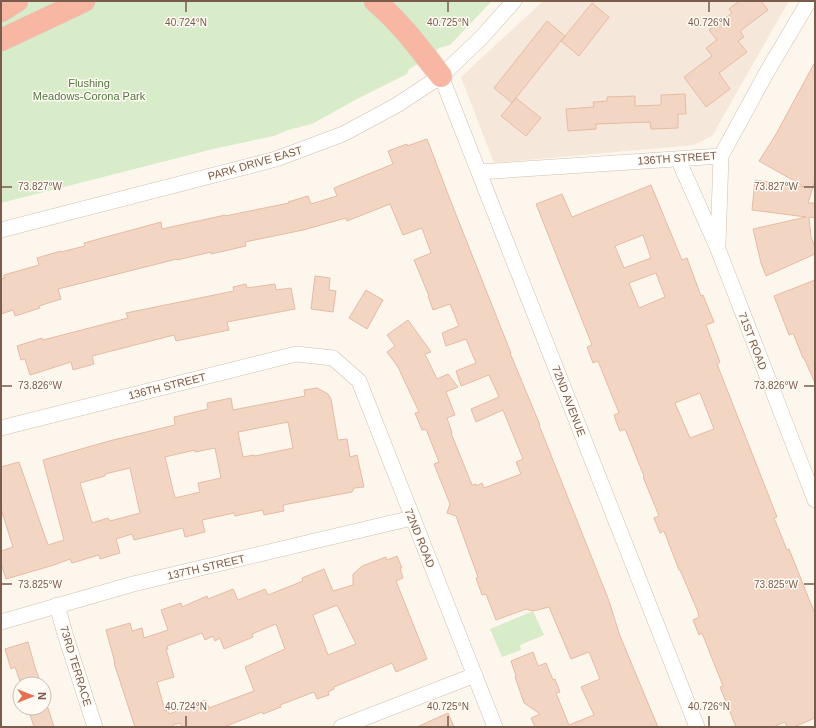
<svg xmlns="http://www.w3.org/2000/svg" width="816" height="728" viewBox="0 0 816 728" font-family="Arial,sans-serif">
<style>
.residential{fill:#f5e8da}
.green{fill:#d8ecc9}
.building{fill:#f3d5c3;stroke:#e6bba3;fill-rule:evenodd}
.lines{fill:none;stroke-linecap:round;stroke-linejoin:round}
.minor-casing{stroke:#d1beb0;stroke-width:16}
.highway-casing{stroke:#dad1cd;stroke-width:23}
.minor{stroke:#fff;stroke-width:15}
.highway{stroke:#f7b7a3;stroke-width:22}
.ticks{fill:none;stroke:#7a5c4d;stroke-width:1.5}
.labels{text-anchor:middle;stroke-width:3;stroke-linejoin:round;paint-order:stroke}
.park-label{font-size:11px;fill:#537a41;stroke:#fffaf3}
.street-label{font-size:11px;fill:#7a5c4d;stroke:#fffaf3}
.ticks-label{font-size:10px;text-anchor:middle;fill:#7a5c4d;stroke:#fffaf3;stroke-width:3;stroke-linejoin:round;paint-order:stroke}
</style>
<rect width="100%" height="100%" fill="#fdf6ec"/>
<path class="residential" d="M 543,1 L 789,1 L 712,136 L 694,145 L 494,163 L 461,77 Z"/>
<path class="green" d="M 1,1 L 492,1 L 450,45 L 439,48 L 429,58 L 409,69 L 407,74 L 357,99 L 312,124 L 288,130 L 274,136 L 213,149 L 1,203 Z
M 533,611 L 544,635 L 520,645 L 521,650 L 502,657 L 490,629 Z"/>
<path class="building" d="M 739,1 L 761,1 L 768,10 L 740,31 L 744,37 L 738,41 L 747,52 L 719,73 L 730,89 L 706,107 L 684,77 L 712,56 L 706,48 L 717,40 L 709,30 L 732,13 L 729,9 Z
M 592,3 L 609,17 L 579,56 L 561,41 Z
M 547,21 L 565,36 L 512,103 L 494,88 Z
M 815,62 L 815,180 L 808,203 L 815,203 L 815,218 L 809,217 L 811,237 L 815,247 L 815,254 L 766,276 L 761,263 L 753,229 L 806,217 L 752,210 L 755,180 L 805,187 L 759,161 L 775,136 Z
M 685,94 L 686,114 L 678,114 L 678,128 L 651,129 L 650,122 L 596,124 L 596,129 L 568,131 L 566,109 L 594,107 L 593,102 L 607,101 L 607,97 L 635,96 L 635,106 L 661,105 L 661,95 Z
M 516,98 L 541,118 L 526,136 L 501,116 Z
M 427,139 L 451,202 L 511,353 L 510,353 L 540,425 L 539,425 L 609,601 L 620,636 L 658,727 L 535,727 L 531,718 L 540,714 L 524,703 L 515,677 L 516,676 L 511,661 L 533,652 L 538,666 L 546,663 L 553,680 L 555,679 L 560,692 L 556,693 L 569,725 L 594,715 L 581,687 L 600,679 L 589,652 L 571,659 L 549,607 L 533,611 L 526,609 L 496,620 L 486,594 L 482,595 L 476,578 L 478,577 L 456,516 L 447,513 L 450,504 L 434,464 L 439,462 L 426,429 L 422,430 L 415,413 L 419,412 L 398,367 L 387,352 L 395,346 L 387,335 L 408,320 L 431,352 L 425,354 L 437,379 L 448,374 L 458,387 L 446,392 L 455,415 L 447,418 L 452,433 L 451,433 L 472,485 L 476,484 L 476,486 L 482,483 L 484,488 L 521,474 L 516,462 L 523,459 L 503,410 L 476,422 L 471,409 L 499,397 L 489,375 L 461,386 L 456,371 L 476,363 L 466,339 L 446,346 L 442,333 L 459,326 L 450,304 L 433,310 L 428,296 L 429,296 L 414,260 L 431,253 L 422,228 L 403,235 L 390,204 L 347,221 L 346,218 L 303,230 L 245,242 L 246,246 L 211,254 L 211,252 L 177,260 L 177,259 L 58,289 L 61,299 L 39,306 L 40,308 L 15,316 L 13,310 L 1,314 L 1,279 L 4,278 L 4,275 L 39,265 L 37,258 L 61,251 L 61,252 L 85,246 L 84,243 L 161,222 L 162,229 L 225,215 L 225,216 L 289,203 L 288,202 L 308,196 L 311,204 L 337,196 L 334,188 L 393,164 L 388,151 L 407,144 L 407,146 Z
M 651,185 L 682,260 L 687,258 L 701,296 L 703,295 L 714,322 L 706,325 L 720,362 L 717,364 L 777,517 L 774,518 L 787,550 L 789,549 L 815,614 L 815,718 L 794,727 L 787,727 L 785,722 L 773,727 L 736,727 L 720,687 L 723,686 L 702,633 L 699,635 L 693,620 L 699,617 L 698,612 L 680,570 L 679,570 L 664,531 L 660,533 L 654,518 L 659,516 L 643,477 L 644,476 L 627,434 L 625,429 L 620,431 L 617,424 L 614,415 L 619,413 L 598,361 L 593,363 L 587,347 L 592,345 L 536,204 L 562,194 L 572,217 ZM 643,235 L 651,258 L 624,268 L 615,246 ZM 656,273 L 665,297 L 639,308 L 629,283 ZM 700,393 L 714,429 L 690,438 L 675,403 Z
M 315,276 L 330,278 L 329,290 L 336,291 L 333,312 L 311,309 Z
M 815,280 L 815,383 L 804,358 L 803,358 L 793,333 L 789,335 L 774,296 Z
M 246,284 L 247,288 L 275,284 L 276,290 L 291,288 L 295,309 L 227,322 L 229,330 L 176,341 L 174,335 L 92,356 L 94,364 L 73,370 L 71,362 L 30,375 L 25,359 L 21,360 L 17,346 L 42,338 L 43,340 L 128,318 L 126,313 L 234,291 L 233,287 Z
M 366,290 L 383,300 L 367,329 L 349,318 Z
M 317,388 L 328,394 L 331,399 L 338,440 L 347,439 L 350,457 L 357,455 L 364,487 L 354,488 L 352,492 L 283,505 L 284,511 L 264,515 L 263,510 L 235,516 L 234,513 L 202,520 L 205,532 L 185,537 L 183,528 L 134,540 L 132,534 L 116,539 L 120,553 L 100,559 L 99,555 L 72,563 L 70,559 L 54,565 L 6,579 L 1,563 L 1,551 L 13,547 L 1,509 L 1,467 L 19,462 L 48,545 L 64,540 L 43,460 L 109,441 L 175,425 L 174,417 L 208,409 L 207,403 L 231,398 L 233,410 L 305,396 L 304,390 ZM 288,422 L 293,448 L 255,456 L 254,455 L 243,457 L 238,432 ZM 215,448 L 221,478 L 198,483 L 200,492 L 175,498 L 165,457 L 195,450 L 195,452 ZM 130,468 L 140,513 L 110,521 L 108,518 L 92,523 L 80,483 L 105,476 L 105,474 Z
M 397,556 L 402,568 L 400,568 L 403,578 L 396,581 L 427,659 L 396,672 L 392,663 L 334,687 L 334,689 L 328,692 L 329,695 L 317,699 L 314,692 L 280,705 L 281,707 L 263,714 L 262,712 L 224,727 L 182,727 L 180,723 L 173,725 L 173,727 L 135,727 L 114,663 L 115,663 L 106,630 L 130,623 L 132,631 L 142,628 L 144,638 L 168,630 L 161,610 L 181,603 L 182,607 L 207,596 L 208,599 L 233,589 L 238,600 L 265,589 L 268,595 L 303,581 L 302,578 L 324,569 L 333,591 L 353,585 L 353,574 L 362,566 L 386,557 L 387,560 ZM 337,605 L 356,644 L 328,655 L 313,615 ZM 276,624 L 285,649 L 245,667 L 254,691 L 209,708 L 206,700 L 169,714 L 168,710 L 165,711 L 157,682 L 174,677 L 166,649 L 168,649 L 167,646 L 202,633 L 205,640 L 213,636 L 215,641 L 220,638 L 224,649 L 253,637 L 252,634 Z
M 28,642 L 35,667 L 41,684 L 21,684 L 15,667 L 11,669 L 5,649 Z
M 28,708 L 48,708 L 54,727 L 34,727 Z
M 448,713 L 454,727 L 417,727 Z"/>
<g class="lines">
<defs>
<path id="minor" d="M 441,76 L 697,727
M 678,159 L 718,249 L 815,500
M 479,172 L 721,156 L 768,70 L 809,1
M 1,230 L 276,159 L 343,134 L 397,105 L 441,76 L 482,37 L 514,1
M 718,245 L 721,156
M 1,428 L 296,354 L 333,358 L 359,381 L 495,727
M 57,605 L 65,634 L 95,727
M 1,622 L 133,584 L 412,518
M 341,727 L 475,675"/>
<path id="highway" d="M 375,1 C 401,23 420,49 441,76
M 1,11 L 17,1
M 1,40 L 84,1"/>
</defs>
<use href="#minor" class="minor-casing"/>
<use href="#highway" class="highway-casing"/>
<use href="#minor" class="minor"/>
<use href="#highway" class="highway"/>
</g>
<path class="ticks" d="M 186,2 L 186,12M 448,2 L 448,12M 709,2 L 709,12M 2,187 L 12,187M 804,187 L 814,187M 2,386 L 12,386M 804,386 L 814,386M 2,584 L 12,584M 804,584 L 814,584M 186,716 L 186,726M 448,716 L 448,726M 709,716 L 709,726"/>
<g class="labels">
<g class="park-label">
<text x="89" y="87">Flushing<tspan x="89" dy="13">Meadows-Corona Park</tspan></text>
</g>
<g class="street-label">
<text transform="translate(677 158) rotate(-4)" y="4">136TH STREET</text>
<text transform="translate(255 163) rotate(-16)" y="4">PARK DRIVE EAST</text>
<text transform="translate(753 341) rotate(69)" y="4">71ST ROAD</text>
<text transform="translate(167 386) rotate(-14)" y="4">136TH STREET</text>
<text transform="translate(569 401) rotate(69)" y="4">72ND AVENUE</text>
<text transform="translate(420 538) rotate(68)" y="4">72ND ROAD</text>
<text transform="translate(206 567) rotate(-13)" y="4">137TH STREET</text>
<text transform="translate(76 666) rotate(73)" y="4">73RD TERRACE</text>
</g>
</g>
<g class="ticks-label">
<text x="186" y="26">40.724°N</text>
<text x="448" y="26">40.725°N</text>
<text x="709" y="26">40.726°N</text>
<text x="776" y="190">73.827°W</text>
<text x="40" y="190">73.827°W</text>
<text x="40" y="389">73.826°W</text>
<text x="776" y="389">73.826°W</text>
<text x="776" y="588">73.825°W</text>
<text x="40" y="588">73.825°W</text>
<text x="186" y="710">40.724°N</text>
<text x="448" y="710">40.725°N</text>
<text x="709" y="710">40.726°N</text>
</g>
<rect width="816" height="728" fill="none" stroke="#7a5c4d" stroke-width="4"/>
<g transform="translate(32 696) rotate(90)"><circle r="19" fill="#fffaf3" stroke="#cabbb1"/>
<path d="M0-3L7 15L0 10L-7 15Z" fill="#e76f51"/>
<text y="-6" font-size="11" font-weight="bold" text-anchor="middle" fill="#7a5c4d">N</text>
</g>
</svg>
